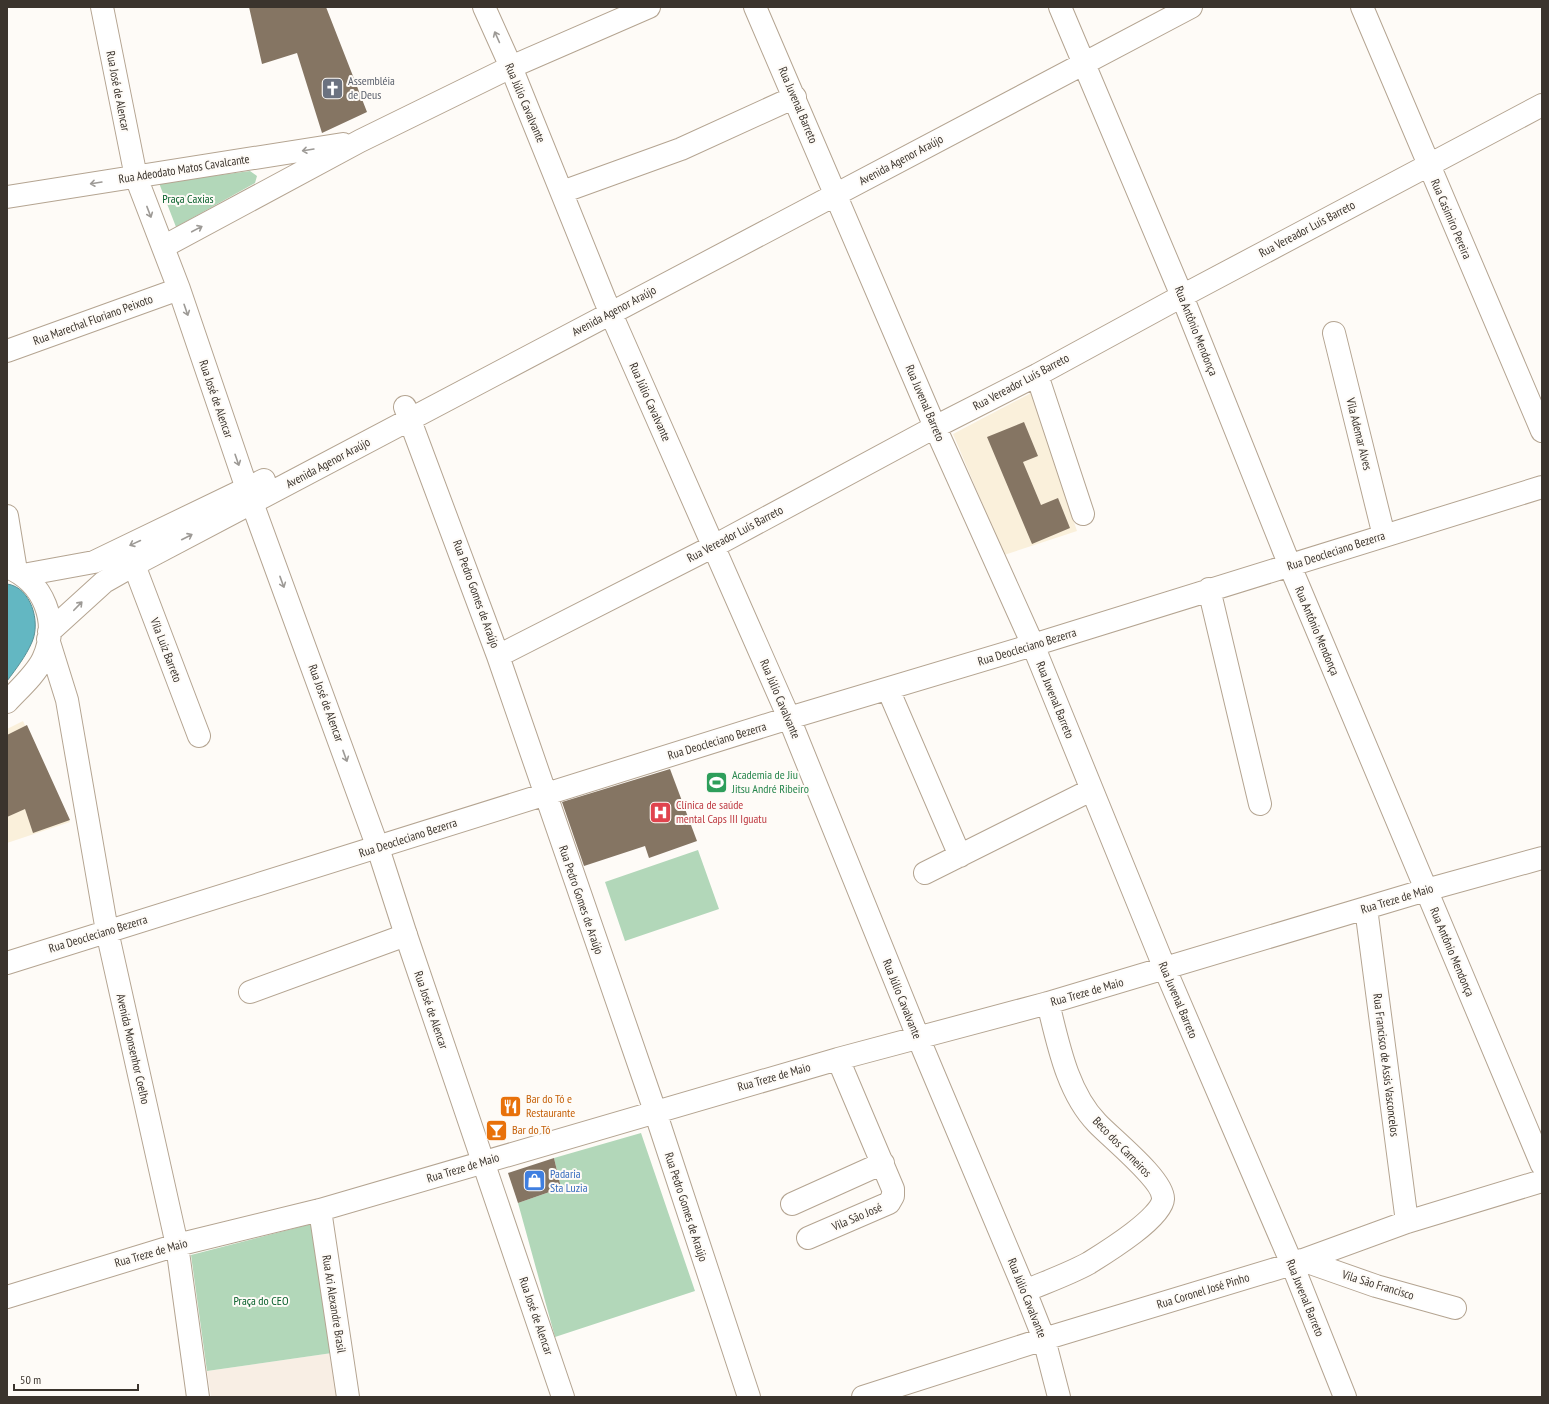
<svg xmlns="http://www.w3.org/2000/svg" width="1549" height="1404" viewBox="0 0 1549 1404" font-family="'PT Sans Narrow',sans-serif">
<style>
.built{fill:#f8eee4}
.education{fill:#faf0db}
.green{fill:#b2d7b9}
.water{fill:#63b7c2;stroke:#579095}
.building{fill:#857563}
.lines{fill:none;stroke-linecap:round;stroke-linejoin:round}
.minor-casing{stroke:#b4a491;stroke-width:24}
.major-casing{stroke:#b4a491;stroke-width:24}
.minor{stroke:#fff;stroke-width:22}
.major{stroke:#fff;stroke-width:22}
.oneway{stroke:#9d9a96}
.labels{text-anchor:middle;stroke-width:4;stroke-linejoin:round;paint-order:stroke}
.worship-label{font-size:12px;fill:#5b616d;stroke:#fefbf7;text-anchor:start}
.street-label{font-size:12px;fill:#3b342d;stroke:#fefbf7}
.park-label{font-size:12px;fill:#08602c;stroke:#fefbf7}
.leisure-label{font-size:12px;fill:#27864d;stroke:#fefbf7;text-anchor:start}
.health-label{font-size:12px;fill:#be3a42;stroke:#fefbf7;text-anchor:start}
.food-label{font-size:12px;fill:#c56008;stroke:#fefbf7;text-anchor:start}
.shop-label{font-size:12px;fill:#366cbe;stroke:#fefbf7;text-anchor:start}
</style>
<rect width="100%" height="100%" fill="#fefbf7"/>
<path class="built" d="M 332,1353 L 338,1397 L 211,1397 L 207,1371 Z"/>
<path class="education" d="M 1031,393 L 1077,531 L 1004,555 L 953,434 Z
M 23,721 L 70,822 L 7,843 L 7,729 Z"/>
<path class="green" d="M 250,171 L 257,176 L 255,183 L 176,227 L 159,183 Z
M 698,850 L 719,909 L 625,941 L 605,882 Z
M 641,1133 L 695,1291 L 555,1337 L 518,1203 L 561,1188 L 554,1158 Z
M 315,1223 L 332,1353 L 207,1371 L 191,1255 Z"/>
<path class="water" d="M 7,584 C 31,587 41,622 32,642 C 26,656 16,669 7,681 Z"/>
<path class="building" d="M 249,7 L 326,7 L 367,112 L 322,133 L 297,53 L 262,64 Z
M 1024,422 L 1038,456 L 1023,462 L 1041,505 L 1058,498 L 1070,528 L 1032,544 L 987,437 Z
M 27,725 L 70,820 L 33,833 L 25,809 L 7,817 L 7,735 Z
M 670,769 L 697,841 L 649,858 L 645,846 L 584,866 L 562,802 Z
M 554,1158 L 561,1188 L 518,1203 L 508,1173 Z"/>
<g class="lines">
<defs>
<path id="minor" d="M 755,7 L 935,427 L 1033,645 L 1165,969 L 1292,1264 L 1345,1397
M 1060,7 L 1182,296 L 1290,566 L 1542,1165
M 1362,7 L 1542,431
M 511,67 L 605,300 L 789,718 L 918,1037 L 1025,1291 L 1044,1339 L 1059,1397
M 562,192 L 681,149 L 795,97
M 1334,333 L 1384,536
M 1037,375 L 1083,514
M 405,407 L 498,656 L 655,1111 L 749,1397
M 7,516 L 16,571
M 134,565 L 199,736
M 7,567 C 44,582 60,622 43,659 C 36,674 18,690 7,702
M 23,575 L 94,562 L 264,480
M 1209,589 L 1260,804
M 49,632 L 104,582 L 134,565 L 1191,7
M 48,639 L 67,700 L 107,931 L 177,1245 L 198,1397
M 498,656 L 714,546 L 935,427 L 1037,375 L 1182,296 L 1542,105
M 888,689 L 960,856
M 925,873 L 1091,790
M 1366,908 L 1407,1222
M 7,963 L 789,718 L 1033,645 L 1542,487
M 250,992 L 406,935
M 792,1204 L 883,1163
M 320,1210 L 348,1397
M 808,1238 L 889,1203 L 893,1196 L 893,1189 L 838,1059
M 1302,1260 L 1376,1286 L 1455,1308
M 1025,1291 C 1046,1282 1069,1274 1089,1263 C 1105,1253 1162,1218 1163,1199 C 1164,1180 1111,1138 1097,1123 C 1067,1092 1058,1043 1048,1003
M 7,1297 L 177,1245 L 320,1210 L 838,1059 L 1048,1003 L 1426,890 L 1542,858
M 863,1397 L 1044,1339 L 1292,1264 L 1407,1222 L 1542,1181"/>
<path id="major" d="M 102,7 L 136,177 L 179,289 L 247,489 L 378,848 L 406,935 L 563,1397
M 484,7 L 511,67
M 7,197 L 343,144
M 163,247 L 360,141 L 511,67 L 649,7
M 7,351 L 179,289"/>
</defs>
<use href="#minor" class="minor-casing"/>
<use href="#major" class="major-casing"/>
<use href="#minor" class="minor"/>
<use href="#major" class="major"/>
</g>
<defs><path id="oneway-shaft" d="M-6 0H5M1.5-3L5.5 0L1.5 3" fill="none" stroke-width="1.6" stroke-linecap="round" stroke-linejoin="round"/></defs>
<g class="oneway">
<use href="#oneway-shaft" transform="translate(497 37) rotate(-114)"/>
<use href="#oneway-shaft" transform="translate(308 150) rotate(171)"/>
<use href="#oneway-shaft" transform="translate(96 183) rotate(171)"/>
<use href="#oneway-shaft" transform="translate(149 212) rotate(69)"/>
<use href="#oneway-shaft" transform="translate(197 229) rotate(-28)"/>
<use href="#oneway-shaft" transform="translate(186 310) rotate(71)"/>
<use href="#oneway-shaft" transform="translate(237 460) rotate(71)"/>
<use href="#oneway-shaft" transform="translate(187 537) rotate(-27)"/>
<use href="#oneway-shaft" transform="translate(135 543) rotate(155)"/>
<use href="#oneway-shaft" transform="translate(282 582) rotate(70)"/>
<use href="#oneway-shaft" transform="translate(78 606) rotate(-46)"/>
<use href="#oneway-shaft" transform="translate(345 756) rotate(70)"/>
</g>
<defs>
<symbol id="church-square" viewBox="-11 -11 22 22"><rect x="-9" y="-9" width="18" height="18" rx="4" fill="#6b7280" stroke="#fefbf7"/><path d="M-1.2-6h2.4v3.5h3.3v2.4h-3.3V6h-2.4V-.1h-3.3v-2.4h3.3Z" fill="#fff"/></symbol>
<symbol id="stadium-square" viewBox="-11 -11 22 22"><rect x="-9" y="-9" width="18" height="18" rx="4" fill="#2e9e5b" stroke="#fefbf7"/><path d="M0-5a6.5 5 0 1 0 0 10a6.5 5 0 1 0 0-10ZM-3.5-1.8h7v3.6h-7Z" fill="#fff"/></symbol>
<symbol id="hospital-square" viewBox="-11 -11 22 22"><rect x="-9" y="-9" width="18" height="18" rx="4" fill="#e0444e" stroke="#fefbf7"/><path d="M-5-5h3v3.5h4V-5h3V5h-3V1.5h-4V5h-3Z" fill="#fff"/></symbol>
<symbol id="restaurant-square" viewBox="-11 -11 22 22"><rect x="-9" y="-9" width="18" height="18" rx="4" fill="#e8710a" stroke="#fefbf7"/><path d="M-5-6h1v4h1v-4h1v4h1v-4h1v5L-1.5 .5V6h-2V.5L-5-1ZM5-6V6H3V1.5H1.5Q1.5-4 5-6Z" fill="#fff"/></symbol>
<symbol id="bar-square" viewBox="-11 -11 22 22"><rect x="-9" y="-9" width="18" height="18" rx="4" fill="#e8710a" stroke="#fefbf7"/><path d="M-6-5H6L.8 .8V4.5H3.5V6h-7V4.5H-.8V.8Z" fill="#fff"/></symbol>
<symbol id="shop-square" viewBox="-11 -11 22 22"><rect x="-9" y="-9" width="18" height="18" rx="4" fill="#3f7fe0" stroke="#fefbf7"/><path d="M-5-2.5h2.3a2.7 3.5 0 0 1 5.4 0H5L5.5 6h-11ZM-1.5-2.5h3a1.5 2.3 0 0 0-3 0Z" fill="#fff"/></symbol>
</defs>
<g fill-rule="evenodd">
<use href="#church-square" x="320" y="76" width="25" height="25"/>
<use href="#stadium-square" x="704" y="770" width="25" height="25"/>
<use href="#hospital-square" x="648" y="800" width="25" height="25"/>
<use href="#restaurant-square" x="498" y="1094" width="25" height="25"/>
<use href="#bar-square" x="484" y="1118" width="25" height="25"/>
<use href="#shop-square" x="522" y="1168" width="25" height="25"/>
</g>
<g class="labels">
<g class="worship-label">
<text x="348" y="85">Assembléia<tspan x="348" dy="14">de Deus</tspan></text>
</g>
<g class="street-label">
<text transform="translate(118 91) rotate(79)" y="4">Rua José de Alencar</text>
<text transform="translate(525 103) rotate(67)" y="4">Rua Júlio Cavalvante</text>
<text transform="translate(798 105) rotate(67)" y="4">Rua Juvenal Barreto</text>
<text transform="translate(901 160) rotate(-28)" y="4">Avenida Agenor Araújo</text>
<text transform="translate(184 169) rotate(-9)" y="4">Rua Adeodato Matos Cavalcante</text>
<text transform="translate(1451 219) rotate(67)" y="4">Rua Casimiro Pereira</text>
<text transform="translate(1307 229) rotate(-28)" y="4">Rua Vereador Luís Barreto</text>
<text transform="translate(614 311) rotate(-28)" y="4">Avenida Agenor Araújo</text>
<text transform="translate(93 320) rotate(-20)" y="4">Rua Marechal Floriano Peixoto</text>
<text transform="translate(1196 331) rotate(68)" y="4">Rua Antônio Mendonça</text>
<text transform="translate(1021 382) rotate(-28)" y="4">Rua Vereador Luís Barreto</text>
<text transform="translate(216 399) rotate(71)" y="4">Rua José de Alencar</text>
<text transform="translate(650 402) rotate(66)" y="4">Rua Júlio Cavalvante</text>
<text transform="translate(925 403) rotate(67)" y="4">Rua Juvenal Barreto</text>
<text transform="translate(1359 434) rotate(76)" y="4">Vila Ademar Alves</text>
<text transform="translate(328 463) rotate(-28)" y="4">Avenida Agenor Araújo</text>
<text transform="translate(735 534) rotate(-28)" y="4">Rua Vereador Luís Barreto</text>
<text transform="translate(1336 551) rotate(-18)" y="4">Rua Deocleciano Bezerra</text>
<text transform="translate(476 594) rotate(70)" y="4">Rua Pedro Gomes de Araújo</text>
<text transform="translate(1317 631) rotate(67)" y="4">Rua Antônio Mendonça</text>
<text transform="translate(1027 647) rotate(-17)" y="4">Rua Deocleciano Bezerra</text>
<text transform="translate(166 650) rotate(69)" y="4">Vila Luiz Barreto</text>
<text transform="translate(780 699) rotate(67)" y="4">Rua Júlio Cavalvante</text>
<text transform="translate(1055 700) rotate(68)" y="4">Rua Juvenal Barreto</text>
<text transform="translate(326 703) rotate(70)" y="4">Rua José de Alencar</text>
<text transform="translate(717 741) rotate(-17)" y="4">Rua Deocleciano Bezerra</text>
<text transform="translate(408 838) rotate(-18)" y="4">Rua Deocleciano Bezerra</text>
<text transform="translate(1397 899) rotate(-17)" y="4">Rua Treze de Maio</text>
<text transform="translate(581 900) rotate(71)" y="4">Rua Pedro Gomes de Araújo</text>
<text transform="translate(98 934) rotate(-17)" y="4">Rua Deocleciano Bezerra</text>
<text transform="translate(1452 952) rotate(67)" y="4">Rua Antônio Mendonça</text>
<text transform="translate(1087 992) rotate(-16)" y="4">Rua Treze de Maio</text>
<text transform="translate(902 999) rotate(68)" y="4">Rua Júlio Cavalvante</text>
<text transform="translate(1178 1000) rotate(67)" y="4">Rua Juvenal Barreto</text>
<text transform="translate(431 1010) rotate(71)" y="4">Rua José de Alencar</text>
<text transform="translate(133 1049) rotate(77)" y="4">Avenida Monsenhor Coelho</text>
<text transform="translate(1386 1065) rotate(83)" y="4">Rua Francisco de Assis Vasconcelos</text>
<text transform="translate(774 1077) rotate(-16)" y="4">Rua Treze de Maio</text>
<text transform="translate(1122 1147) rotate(46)" y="4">Beco dos Carneiros</text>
<text transform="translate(463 1168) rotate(-17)" y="4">Rua Treze de Maio</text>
<text transform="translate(686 1207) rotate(72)" y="4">Rua Pedro Gomes de Araújo</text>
<text transform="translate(857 1217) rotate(-23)" y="4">Vila São José</text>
<text transform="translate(151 1253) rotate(-16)" y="4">Rua Treze de Maio</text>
<text transform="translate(1378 1285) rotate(17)" y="4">Vila São Francisco</text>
<text transform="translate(1203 1291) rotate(-17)" y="4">Rua Coronel José Pinho</text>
<text transform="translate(1027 1298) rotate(68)" y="4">Rua Júlio Cavalvante</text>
<text transform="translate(1305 1298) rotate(68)" y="4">Rua Juvenal Barreto</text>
<text transform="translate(334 1304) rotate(81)" y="4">Rua Ari Alexandre Brasil</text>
<text transform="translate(536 1316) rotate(71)" y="4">Rua José de Alencar</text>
</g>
<g class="park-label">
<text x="188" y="203">Praça Caxias</text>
<text x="261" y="1305">Praça do CEO</text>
</g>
<g class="leisure-label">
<text x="732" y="779">Academia de Jiu<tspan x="732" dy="14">Jitsu André Ribeiro</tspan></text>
</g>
<g class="health-label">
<text x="676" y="809">Clínica de saúde<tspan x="676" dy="14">mental Caps III Iguatu</tspan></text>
</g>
<g class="food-label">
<text x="526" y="1103">Bar do Tó e<tspan x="526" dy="14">Restaurante</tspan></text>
<text x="512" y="1134">Bar do Tó</text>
</g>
<g class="shop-label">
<text x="550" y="1178">Padaria<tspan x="550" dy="14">Sta Luzia</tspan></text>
</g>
</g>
<rect width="1549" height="1404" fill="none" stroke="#3b342d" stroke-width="16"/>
<path d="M14 1384v6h124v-6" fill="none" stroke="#3b342d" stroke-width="2"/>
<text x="20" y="1384" font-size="12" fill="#3b342d" stroke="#fefbf7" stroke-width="3" paint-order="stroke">50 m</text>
</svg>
